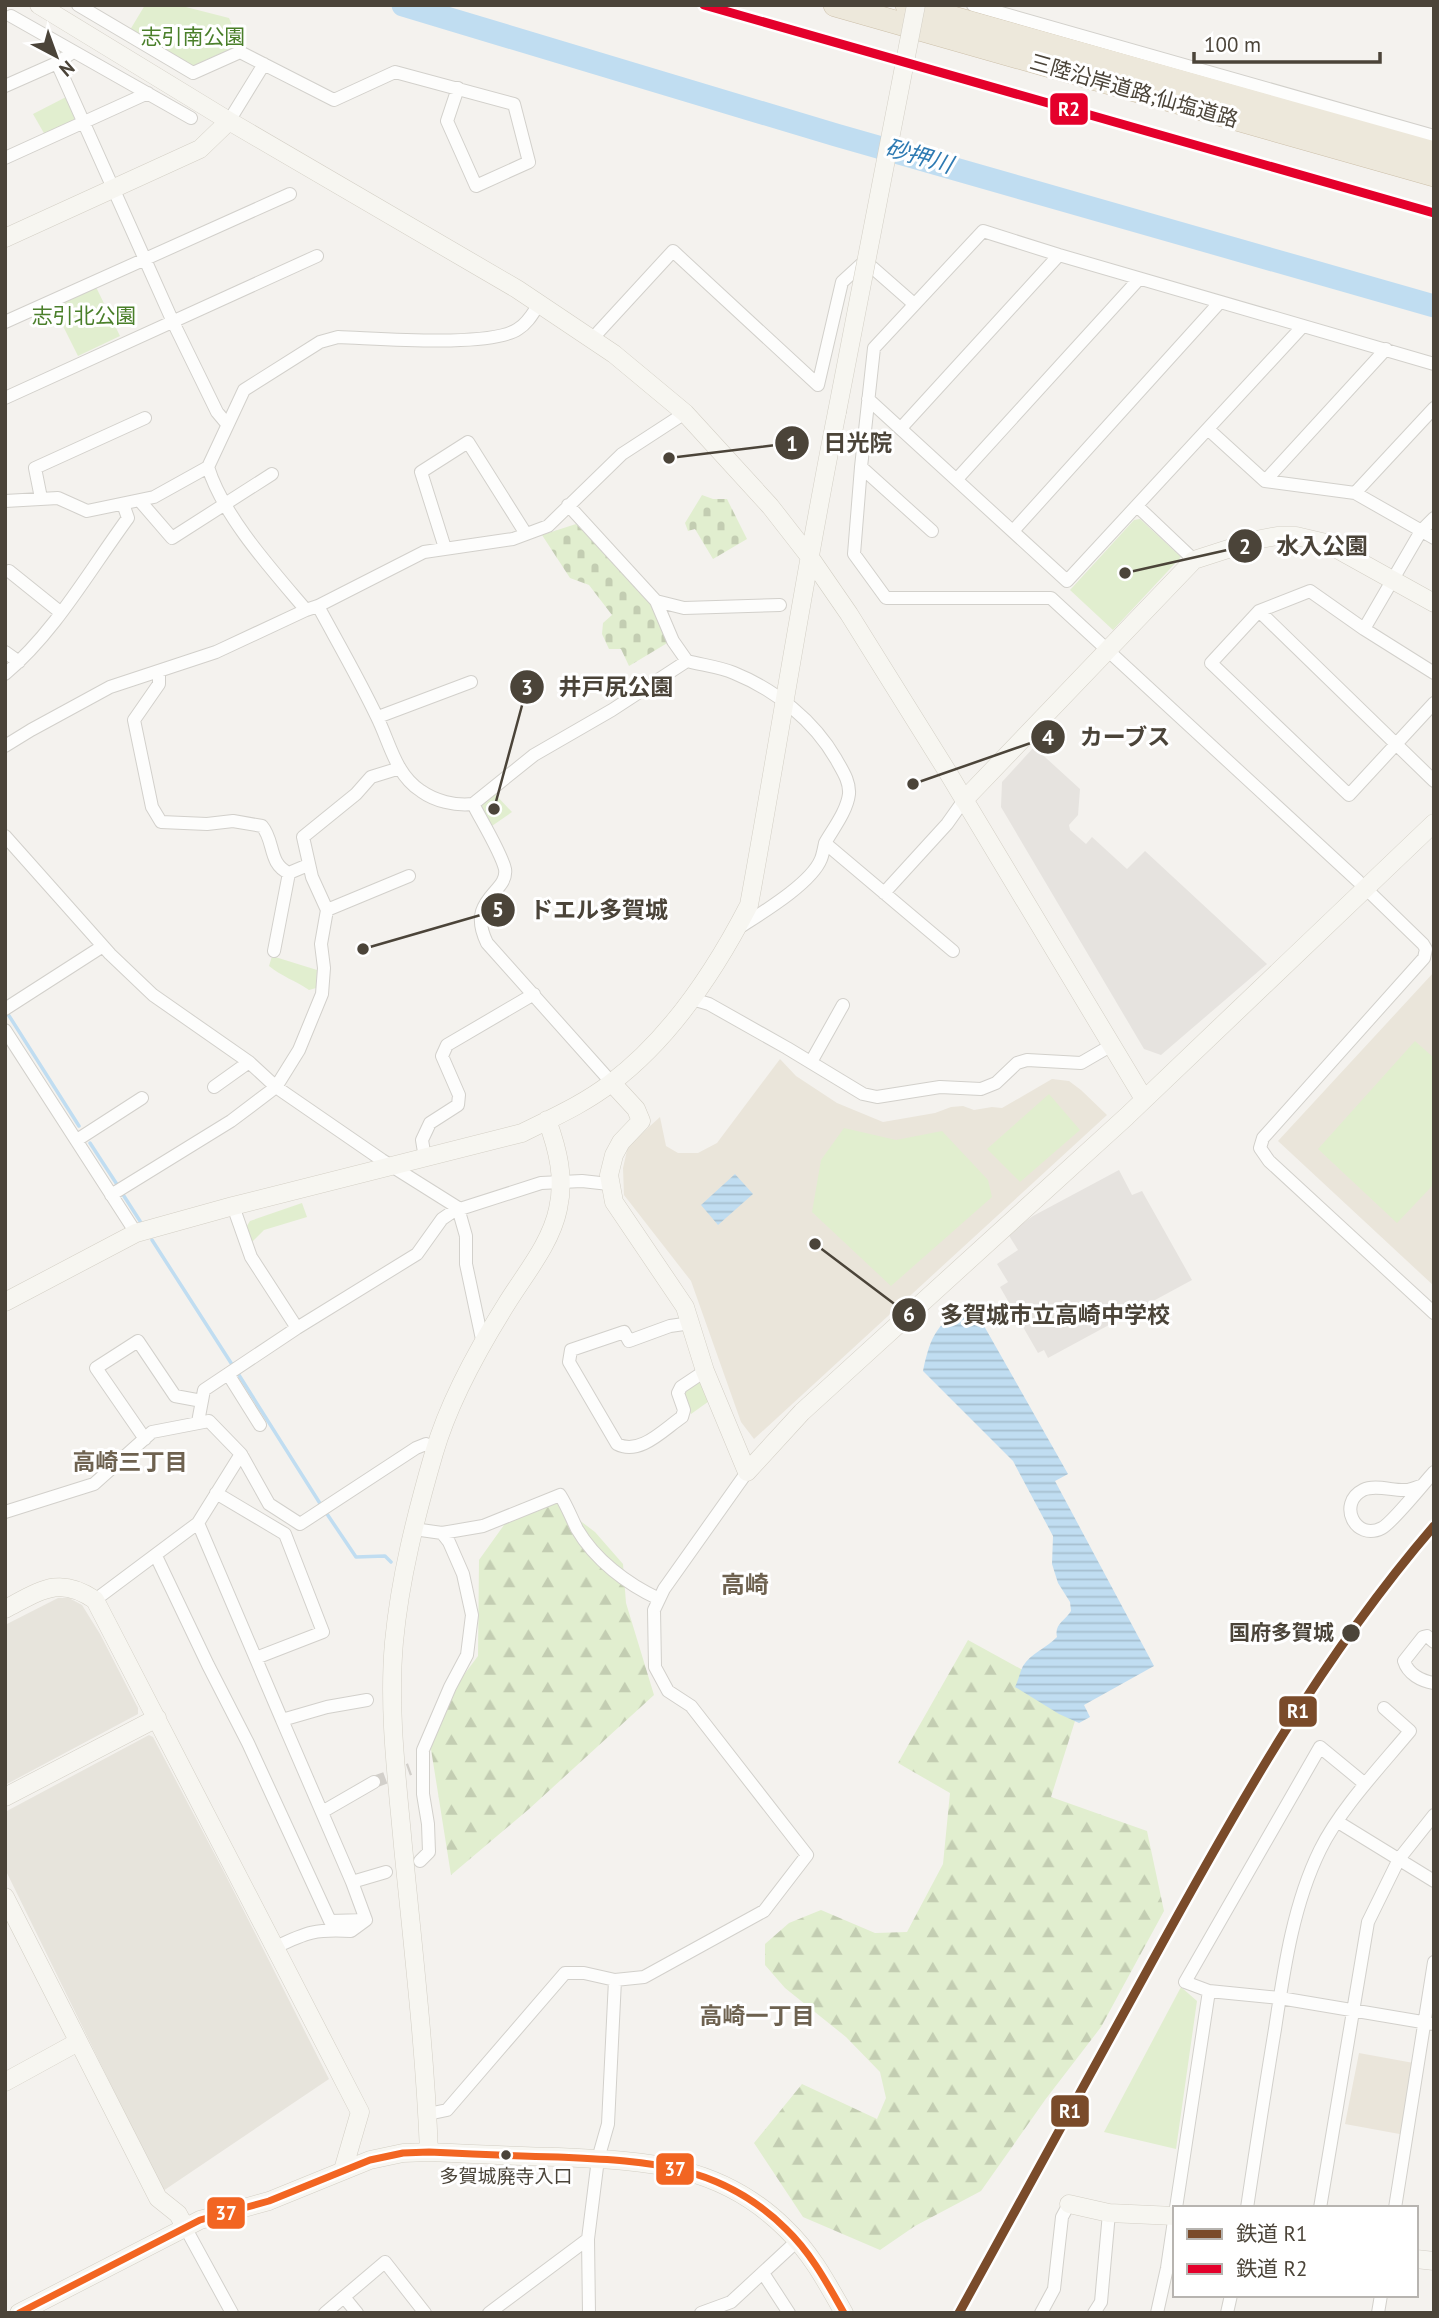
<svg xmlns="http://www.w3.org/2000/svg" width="1439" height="2318" viewBox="0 0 1439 2318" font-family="'PT Sans','Noto Sans JP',sans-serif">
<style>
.residential{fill:#e7e4dc}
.education{fill:#eae5da}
.green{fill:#e1eecf}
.forest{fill:url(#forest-firs)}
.cemetery{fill:url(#cemetery-stones)}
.parking{fill:#e6e3df}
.water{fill:url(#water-rules)}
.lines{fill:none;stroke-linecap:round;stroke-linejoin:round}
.stream{stroke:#c0ddf1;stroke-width:3.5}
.river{stroke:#c0ddf1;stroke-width:23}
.street-tunnel{stroke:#d2cfca;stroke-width:12;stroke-dasharray:12 6;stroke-linecap:butt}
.street-casing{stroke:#d2d0cb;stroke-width:14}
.secondary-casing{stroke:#d3cfc5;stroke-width:19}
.highway-casing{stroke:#ccbfa9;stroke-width:24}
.street{stroke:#fdfdfc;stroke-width:12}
.secondary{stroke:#f7f6f1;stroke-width:18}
.highway{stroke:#ede8db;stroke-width:23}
.rail{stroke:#dbdbda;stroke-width:3.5;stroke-dasharray:9 9;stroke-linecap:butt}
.secondary-bridge-casing{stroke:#d3cfc5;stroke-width:19;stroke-linecap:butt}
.secondary-bridge{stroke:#f7f6f1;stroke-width:18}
.bus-1-casing{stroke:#fff;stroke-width:12}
.bus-1{stroke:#f26522;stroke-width:7}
.rail-1-casing{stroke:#fff;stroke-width:14}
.rail-2-casing{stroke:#fff;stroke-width:14}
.rail-1{stroke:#7a4b2a;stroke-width:9}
.rail-2{stroke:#e4002b;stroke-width:9}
.stop-dot{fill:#4b4439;stroke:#fff;stroke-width:2.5}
.labels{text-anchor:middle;stroke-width:6;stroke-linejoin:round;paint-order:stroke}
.bus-label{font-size:19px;fill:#4b4439;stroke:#fff}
.park-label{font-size:21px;fill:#4a7f2a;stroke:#fff}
.street-label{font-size:21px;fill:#4b4439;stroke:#fff}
.stop-label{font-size:21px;font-weight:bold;fill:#4b4439;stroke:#fff;text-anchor:end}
.water-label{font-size:23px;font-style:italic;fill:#2e7ab2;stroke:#fff}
.neighbourhood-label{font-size:23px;font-weight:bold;fill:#6e6250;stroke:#fff}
.quarter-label{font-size:24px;font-weight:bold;fill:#6e6250;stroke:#fff}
.leader{fill:none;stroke:#4b4439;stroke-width:2.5}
.callout-dot{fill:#4b4439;stroke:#fff;stroke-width:2.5}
.mark-label{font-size:21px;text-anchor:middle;font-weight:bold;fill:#fff}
.callout-label{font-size:23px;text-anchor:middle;font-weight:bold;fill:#4b4439;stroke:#fff;stroke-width:6;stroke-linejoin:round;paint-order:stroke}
.line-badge{stroke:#fff;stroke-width:2.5}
.badge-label{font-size:19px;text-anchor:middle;font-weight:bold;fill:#fff}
</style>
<defs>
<pattern id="forest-firs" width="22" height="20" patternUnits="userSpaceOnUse" patternTransform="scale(1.75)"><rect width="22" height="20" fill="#e1eecf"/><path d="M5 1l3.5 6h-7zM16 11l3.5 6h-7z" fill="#c3cdb2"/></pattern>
<pattern id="cemetery-stones" width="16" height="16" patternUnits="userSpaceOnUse" patternTransform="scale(1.75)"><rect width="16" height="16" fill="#e1eecf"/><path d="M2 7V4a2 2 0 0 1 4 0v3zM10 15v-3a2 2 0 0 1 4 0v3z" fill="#c3cdb2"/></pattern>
<pattern id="water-rules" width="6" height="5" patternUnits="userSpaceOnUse" patternTransform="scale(1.75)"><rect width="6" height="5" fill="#c0ddf1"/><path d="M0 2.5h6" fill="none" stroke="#a6bfcf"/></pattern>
</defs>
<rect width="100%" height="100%" fill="#f4f2ee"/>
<path class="residential" d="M 58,1598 L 69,1598 L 82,1605 L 100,1634 L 138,1708 L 138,1714 L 5,1785 L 5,1625 Z
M 149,1735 L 153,1737 L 223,1870 L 329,2079 L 163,2191 L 5,1869 L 5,1812 Z"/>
<path class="education" d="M 1434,972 L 1434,1286 L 1278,1141 Z
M 780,1059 L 796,1076 L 837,1103 L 883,1122 L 935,1113 L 951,1107 L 963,1106 L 974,1110 L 992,1107 L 1002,1108 L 1052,1079 L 1069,1081 L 1081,1090 L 1107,1115 L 754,1439 L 741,1422 L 691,1281 L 624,1195 L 623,1168 L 628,1146 L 660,1117 L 666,1146 L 678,1153 L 698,1153 L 717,1143 Z
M 1359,2053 L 1419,2064 L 1405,2135 L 1345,2124 Z"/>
<path class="green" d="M 145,5 L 178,5 L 229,18 L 240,45 L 192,66 L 130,30 Z
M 68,96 L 75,117 L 73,122 L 45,135 L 33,114 Z
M 94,283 L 120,336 L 78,356 L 51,302 Z
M 1140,519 L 1181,557 L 1113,630 L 1070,590 L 1134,520 Z
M 494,793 L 512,812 L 489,828 L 479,805 Z
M 272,956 L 317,970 L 316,988 L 309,990 C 296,981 281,976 269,966 Z
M 1415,1041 L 1434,1058 L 1434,1184 L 1397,1223 L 1318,1149 Z
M 1049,1094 L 1080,1130 L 1020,1182 L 987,1149 Z
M 844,1128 L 896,1140 L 942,1131 L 988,1180 L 992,1197 L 891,1286 L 812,1212 L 821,1160 Z
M 302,1203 L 307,1217 L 264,1230 L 252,1242 L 245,1229 L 250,1221 Z
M 703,1379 L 712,1399 L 691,1414 L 682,1395 L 688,1388 Z
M 1181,1987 L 1197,2001 L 1176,2149 L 1104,2132 Z"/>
<path class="forest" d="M 550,1498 L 595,1532 L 623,1564 L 626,1603 L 654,1695 L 529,1809 L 451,1875 L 427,1724 L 478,1656 L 479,1560 L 519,1504 Z
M 968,1640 L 1081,1702 L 1051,1797 L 1147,1831 L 1164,1911 L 1101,2027 L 1045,2100 L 981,2191 L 915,2226 L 880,2250 L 803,2217 L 754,2143 L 802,2084 L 877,2119 L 886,2098 L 880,2072 L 846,2037 L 785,1988 L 765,1965 L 765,1944 L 789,1923 L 821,1910 L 875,1933 L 907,1932 L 943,1864 L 950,1793 L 898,1763 Z"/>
<path class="cemetery" d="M 702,495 L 713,499 L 727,499 L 747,539 L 713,559 L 695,529 L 688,531 L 685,523 Z
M 576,524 L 654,603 L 669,642 L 629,666 L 621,649 L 609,649 L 602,634 L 603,623 L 612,615 L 589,585 L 570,578 L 542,535 Z"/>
<path class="parking" d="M 1034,747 L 1080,789 L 1078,815 L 1069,825 L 1070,830 L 1086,844 L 1092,837 L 1127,869 L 1145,851 L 1267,964 L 1161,1055 L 1144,1049 L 1001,807 L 1002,782 Z
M 1119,1170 L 1132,1195 L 1142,1191 L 1192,1280 L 1048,1358 L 1044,1350 L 1038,1353 L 1000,1287 L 1008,1282 L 997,1264 L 1018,1250 L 1008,1234 L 1033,1216 Z"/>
<path class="water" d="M 735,1174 L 753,1194 L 718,1225 L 701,1205 Z
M 971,1303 L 1068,1474 L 1055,1481 L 1154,1666 L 1084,1705 L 1090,1717 L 1079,1723 L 1059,1714 L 1015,1687 C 1018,1681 1020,1672 1023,1666 C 1031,1653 1047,1648 1057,1637 C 1054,1624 1065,1621 1071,1611 L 1070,1602 L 1058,1583 L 1052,1564 L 1053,1536 L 1013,1461 L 923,1371 C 931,1334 937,1323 971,1303 Z"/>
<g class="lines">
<path class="stream" d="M 6,1011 L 79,1126
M 90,1143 L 118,1186
M 122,1193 L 140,1221
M 152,1240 L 233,1366
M 237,1372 L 321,1505
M 325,1511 L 356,1557 L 385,1556 L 391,1562"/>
<path class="river" d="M 403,5 L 836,135 L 1434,306"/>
<path class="street-tunnel" d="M 374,1782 L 410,1769"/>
<defs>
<path id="street" d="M 78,5 L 193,73 L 240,52 L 334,100 L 395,72 L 514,104 L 529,162 L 476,186 L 447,121 L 458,88
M 973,5 L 1434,136
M 11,16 L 191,118
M 57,63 L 173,322 L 217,412 L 227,424
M 5,86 L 57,63 L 73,52
M 229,121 L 264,64
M 5,158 L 148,93
M 5,322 L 290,194
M 592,339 L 673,251 L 818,385 L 842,282 L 865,261 L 914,304
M 1434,364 L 1059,255 L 983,231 L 874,348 L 861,467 L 854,554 L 886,598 L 1051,598 L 1358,881 L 1423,944 L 1426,949 L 1424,958 L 1263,1138 L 1260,1148 L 1269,1161 L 1434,1313
M 5,398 L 317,256
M 868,399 L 1067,581 L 1302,327
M 901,428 L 1059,255
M 1209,430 L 1265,481 L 1355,493 L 1434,538
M 861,467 L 932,531
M 957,479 L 1139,279
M 1265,481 L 1386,349
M 1355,493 L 1434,408
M 41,498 L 35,468 L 145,418
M 5,501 L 58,498 L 87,511 L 154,497 L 208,467
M 140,501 L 172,538 L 272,474
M 568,505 L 656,601 L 673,641 L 687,661
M 1137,506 L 1194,560
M 1013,531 L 1220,302
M 445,548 L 421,472 L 468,442 L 526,534
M 9,571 L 60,612
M 656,601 L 684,608 L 780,605
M 318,606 C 338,643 359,679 377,717 C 390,743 395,774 421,791 C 435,801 455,806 473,804 C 481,820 501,852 505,869 C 509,893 465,898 487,943 L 612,1083
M 306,610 C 272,570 223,516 208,467 L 244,390 L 320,342 L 338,337 C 376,338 490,348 518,329 C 528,323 533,313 539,304
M 1259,611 L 1434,781
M 1364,629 L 1421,531 L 1434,518
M 5,652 L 19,662
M 159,671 L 159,684 L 134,720 L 152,807 L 161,822 L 207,824 L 233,821 L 262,826 C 275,841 268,864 289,873
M 1434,673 L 1364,629 L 1310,591 L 1259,611 L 1211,663 L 1349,795 L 1434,703
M 5,674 C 55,632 89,571 128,518 L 123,504
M 378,717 L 471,682
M 5,746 L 31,730 L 110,687 L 216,652 L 306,610 L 318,606 L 424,552 L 513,539 L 548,526 L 622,454 L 685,413
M 473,804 L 534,755 L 612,710 L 687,661 C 702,665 720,667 734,673 C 776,690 814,721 836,759 C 842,770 850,781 849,794 C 847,811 833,829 825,843
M 5,836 L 110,954 L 153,995 L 249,1062 L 276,1087 L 382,1160 L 460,1209 L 541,1183 L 582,1181 L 609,1184
M 884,893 L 947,824 L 964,800
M 327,910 L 409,876
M 737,929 C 760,914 811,884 821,859 C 823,854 824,848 825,843 L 953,951
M 274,951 L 289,873 L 308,865
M 692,999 L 709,1004 L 787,1048 L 863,1094 L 877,1097 L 940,1087 L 981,1089 L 996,1083 L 1017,1063 L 1027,1060 L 1081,1063 L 1112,1045
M 5,1009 L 103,946
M 5,1030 L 136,1233
M 811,1062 L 843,1005
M 214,1087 L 249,1062
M 77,1140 L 142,1098
M 425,1158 L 422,1140 L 430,1123 L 458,1105 L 459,1095 L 442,1056 L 447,1045 L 534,994
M 111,1195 L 231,1121 L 276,1087 L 299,1050 L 322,994 L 324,968 L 321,944 L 327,910 L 312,877 L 303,837 L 356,794 L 371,777 L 400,768
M 233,1206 L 251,1257 L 297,1328
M 691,1323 L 670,1326 L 629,1341 L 624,1332 L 571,1350 L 569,1362 L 617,1444 C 640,1456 664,1429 682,1417 L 684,1410 L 678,1393 L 681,1387 L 705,1371
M 228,1374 L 260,1425
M 198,1422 L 204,1390 L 297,1328 L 417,1254 L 442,1219 L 458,1208 L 466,1236 L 466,1264 L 483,1344
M 145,1439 L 96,1368 L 138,1341 L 175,1396 L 202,1401
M 241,1454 L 269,1504 L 300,1524 L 416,1448 L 426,1444 L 435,1449
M 1421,1486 C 1416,1487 1411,1490 1406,1490 C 1393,1491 1375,1484 1363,1490 C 1337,1503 1355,1542 1382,1528 C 1392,1523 1424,1483 1434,1472
M 216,1493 L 285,1534 L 323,1632 L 256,1658
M 5,1512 L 94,1484 L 152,1432 L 209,1421 L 241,1454 L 198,1523 L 95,1600
M 198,1523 L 282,1720 L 327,1707 L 367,1700
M 414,1529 L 442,1533 L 483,1526 L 560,1495 C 567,1506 571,1517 577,1529 C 595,1560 627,1584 659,1599
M 156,1556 L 208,1665 L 248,1743 L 330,1921 L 366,1920
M 1434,1642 L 1427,1636 L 1423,1637 L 1404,1661 C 1408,1674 1421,1681 1434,1683
M 1365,1784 L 1320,1747 L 1185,1982 L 1209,1991 L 1280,1998 L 1434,2024
M 322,1812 L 374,1782
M 1338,1822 L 1434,1881
M 420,1861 L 429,1852 L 428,1824 L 423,1794 L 423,1750 L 450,1687 L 467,1655 L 472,1615 L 463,1574 L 449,1542 L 442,1533
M 352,1882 L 386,1872
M 276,1947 C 307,1932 316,1929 351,1931 L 366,1920 L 352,1882 L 282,1720
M 428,2114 L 447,2110 L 565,1973 L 584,1973 L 615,1980 L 644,1977 L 764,1911 L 807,1855 L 691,1706 L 668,1691 L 655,1667 L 654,1610 L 664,1589 L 747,1472
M 1176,2208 L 1209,1991
M 1247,2208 C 1256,2148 1265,2089 1275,2029 C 1284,1969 1293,1905 1320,1850 C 1340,1809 1381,1766 1410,1731 L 1384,1708
M 1320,2208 L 1368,1922 L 1399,1859 L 1434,1815
M 1395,2208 L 1434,1962
M 185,2227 L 232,2313
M 763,2273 L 789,2313
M 344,2297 L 357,2313
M 325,2313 L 385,2262 L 425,2313
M 489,2313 L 588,2239
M 589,2313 L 588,2239 L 598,2159 L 608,2124 L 615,1980
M 701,2313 L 731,2302 L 797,2241
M 1041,2313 L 1054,2289 L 1062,2217 L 1069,2204
M 1094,2313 L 1101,2302 L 1109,2213
M 1157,2313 L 1167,2268 L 1175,2214
M 1227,2313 L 1231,2295
M 1378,2313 L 1381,2295"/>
<path id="secondary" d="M 39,5 L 229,121 L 517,289 L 614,354 L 685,413 L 770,506 L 809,556 L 849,614 L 947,771 L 1144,1099
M 5,238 L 200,149 L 229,121
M 964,800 L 1194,560 L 1256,540 L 1277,536 L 1296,536 L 1326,543 L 1434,603
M 612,1083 L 636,1109 L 641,1121 L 621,1142 L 614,1155 L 609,1175 L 614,1202 L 685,1307 L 705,1371 L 747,1472 L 802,1412 L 1126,1117 L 1434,823
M 5,1302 L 136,1233 L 233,1206 L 522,1133 C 552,1118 584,1104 611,1083 C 671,1038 715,971 749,905 C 779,741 804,576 837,412
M 5,1609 C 40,1591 59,1575 95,1600 L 360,2112 L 343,2170
M 5,1797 L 157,1718
M 5,1897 L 158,2198 L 178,2214 L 185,2227
M 5,2082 L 78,2042
M 429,2152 C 425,2050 413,1948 403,1846 C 397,1779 388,1710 394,1642 C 400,1578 416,1515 434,1453 C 449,1401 478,1349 507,1303 C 525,1274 551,1243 558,1209 C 565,1178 558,1150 547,1120
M 1069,2204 L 1109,2213 L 1175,2216
M 1416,2259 L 1434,2261
M 19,2313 L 200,2220 L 269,2201 L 370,2160 L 403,2153 L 429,2152 C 472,2154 515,2156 558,2157 C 645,2161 720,2163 786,2229 C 811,2253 827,2283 844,2313"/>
<path id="highway" d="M 835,5 L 1434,175
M 907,5 L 1434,153"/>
</defs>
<use href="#street" class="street-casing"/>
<use href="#secondary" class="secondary-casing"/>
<use href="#highway" class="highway-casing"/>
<use href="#street" class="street"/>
<use href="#secondary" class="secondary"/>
<use href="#highway" class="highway"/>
<path class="rail" d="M 704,5 L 1434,213"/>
<defs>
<path id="secondary-bridge" d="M 837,412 L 916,5"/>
</defs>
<use href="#secondary-bridge" class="secondary-bridge-casing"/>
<use href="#secondary-bridge" class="secondary-bridge"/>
<defs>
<path id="bus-1" d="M 19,2313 L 200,2220 L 269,2201 L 370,2160 L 403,2153 L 429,2152 C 472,2154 515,2156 558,2157 C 645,2161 720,2163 786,2229 C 811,2253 827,2283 844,2313"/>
</defs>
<use href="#bus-1" class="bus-1-casing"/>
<use href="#bus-1" class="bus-1"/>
<defs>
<path id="rail-1" d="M 959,2313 C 1024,2195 1088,2078 1153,1960 C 1236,1809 1321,1657 1434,1526"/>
<path id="rail-2" d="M 704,5 L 1434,213"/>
</defs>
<use href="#rail-1" class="rail-1-casing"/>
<use href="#rail-2" class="rail-2-casing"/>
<use href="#rail-1" class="rail-1"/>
<use href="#rail-2" class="rail-2"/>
</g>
<g class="stop-dot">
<circle cx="1351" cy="1633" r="10"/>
<circle cx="506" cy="2155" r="6"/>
</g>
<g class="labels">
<g class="bus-label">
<text x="506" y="2183">多賀城廃寺入口</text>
</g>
<g class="park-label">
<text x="193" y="44">志引南公園</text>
<text x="84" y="323">志引北公園</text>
</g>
<g class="street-label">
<text transform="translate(1134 91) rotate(16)" y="7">三陸沿岸道路;仙塩道路</text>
</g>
<g class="stop-label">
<text x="1334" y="1640">国府多賀城</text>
</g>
<g class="water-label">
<text transform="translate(919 156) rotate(16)" y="8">砂押川</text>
</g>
<g class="neighbourhood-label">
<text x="130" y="1470">高崎三丁目</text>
<text x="757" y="2024">高崎一丁目</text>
</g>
<g class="quarter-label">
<text x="745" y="1593">高崎</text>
</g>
</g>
<path class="leader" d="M669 458L792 443M1125 573L1245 546M494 809L527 687M913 784L1048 737M363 949L498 910M815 1244L909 1315"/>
<g class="callout-dot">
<circle cx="669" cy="458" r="7"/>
<circle cx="1125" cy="573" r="7"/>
<circle cx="494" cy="809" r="7"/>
<circle cx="913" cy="784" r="7"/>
<circle cx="363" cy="949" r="7"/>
<circle cx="815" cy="1244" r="7"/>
<circle cx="792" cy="443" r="18"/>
<circle cx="1245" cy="546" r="18"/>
<circle cx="527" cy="687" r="18"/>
<circle cx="1048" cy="737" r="18"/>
<circle cx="498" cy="910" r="18"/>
<circle cx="909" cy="1315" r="18"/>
</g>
<g class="mark-label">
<text x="792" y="451">1</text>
<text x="1245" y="554">2</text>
<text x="527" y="695">3</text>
<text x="1048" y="745">4</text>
<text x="498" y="917">5</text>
<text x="909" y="1322">6</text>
</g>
<g class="callout-label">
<text x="858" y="451">日光院</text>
<text x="1322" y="554">水入公園</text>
<text x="616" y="695">井戸尻公園</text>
<text x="1125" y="745">カーブス</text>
<text x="599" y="918">ドエル多賀城</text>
<text x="1055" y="1323">多賀城市立高崎中学校</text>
</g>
<g class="line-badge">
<rect x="1049" y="92" width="40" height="34" rx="7" fill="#e4002b"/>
<rect x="1278" y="1695" width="40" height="33" rx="7" fill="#7a4b2a"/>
<rect x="1050" y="2094" width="40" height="34" rx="7" fill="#7a4b2a"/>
<rect x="655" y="2152" width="40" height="34" rx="7" fill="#f26522"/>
<rect x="206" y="2196" width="40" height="34" rx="7" fill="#f26522"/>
</g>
<g class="badge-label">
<text x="1069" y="116">R2</text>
<text x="1298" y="1718">R1</text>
<text x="1070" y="2118">R1</text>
<text x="675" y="2176">37</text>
<text x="226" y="2220">37</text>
</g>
<rect width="1439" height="2318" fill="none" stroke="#4b4439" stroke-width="14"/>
<rect x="1173" y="2206" width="245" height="91" fill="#ffffff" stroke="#b7b4b0" stroke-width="2"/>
<rect x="1187" y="2229" width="35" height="10" fill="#7a4b2a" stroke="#b7b4b0" stroke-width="2"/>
<text x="1236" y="2241" font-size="21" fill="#4b4439">鉄道 R1</text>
<rect x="1187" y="2264" width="35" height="10" fill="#e4002b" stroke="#b7b4b0" stroke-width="2"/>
<text x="1236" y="2276" font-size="21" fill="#4b4439">鉄道 R2</text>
<g transform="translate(56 56) rotate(139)" stroke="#ffffff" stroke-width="5" paint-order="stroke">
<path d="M0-5L12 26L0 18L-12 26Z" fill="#4b4439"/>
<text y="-10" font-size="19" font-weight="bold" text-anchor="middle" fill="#4b4439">N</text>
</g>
<path d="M1194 52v10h186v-10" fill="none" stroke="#4b4439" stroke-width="3.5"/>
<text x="1204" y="52" font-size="21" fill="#4b4439" stroke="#ffffff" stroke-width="5" paint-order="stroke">100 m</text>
</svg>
